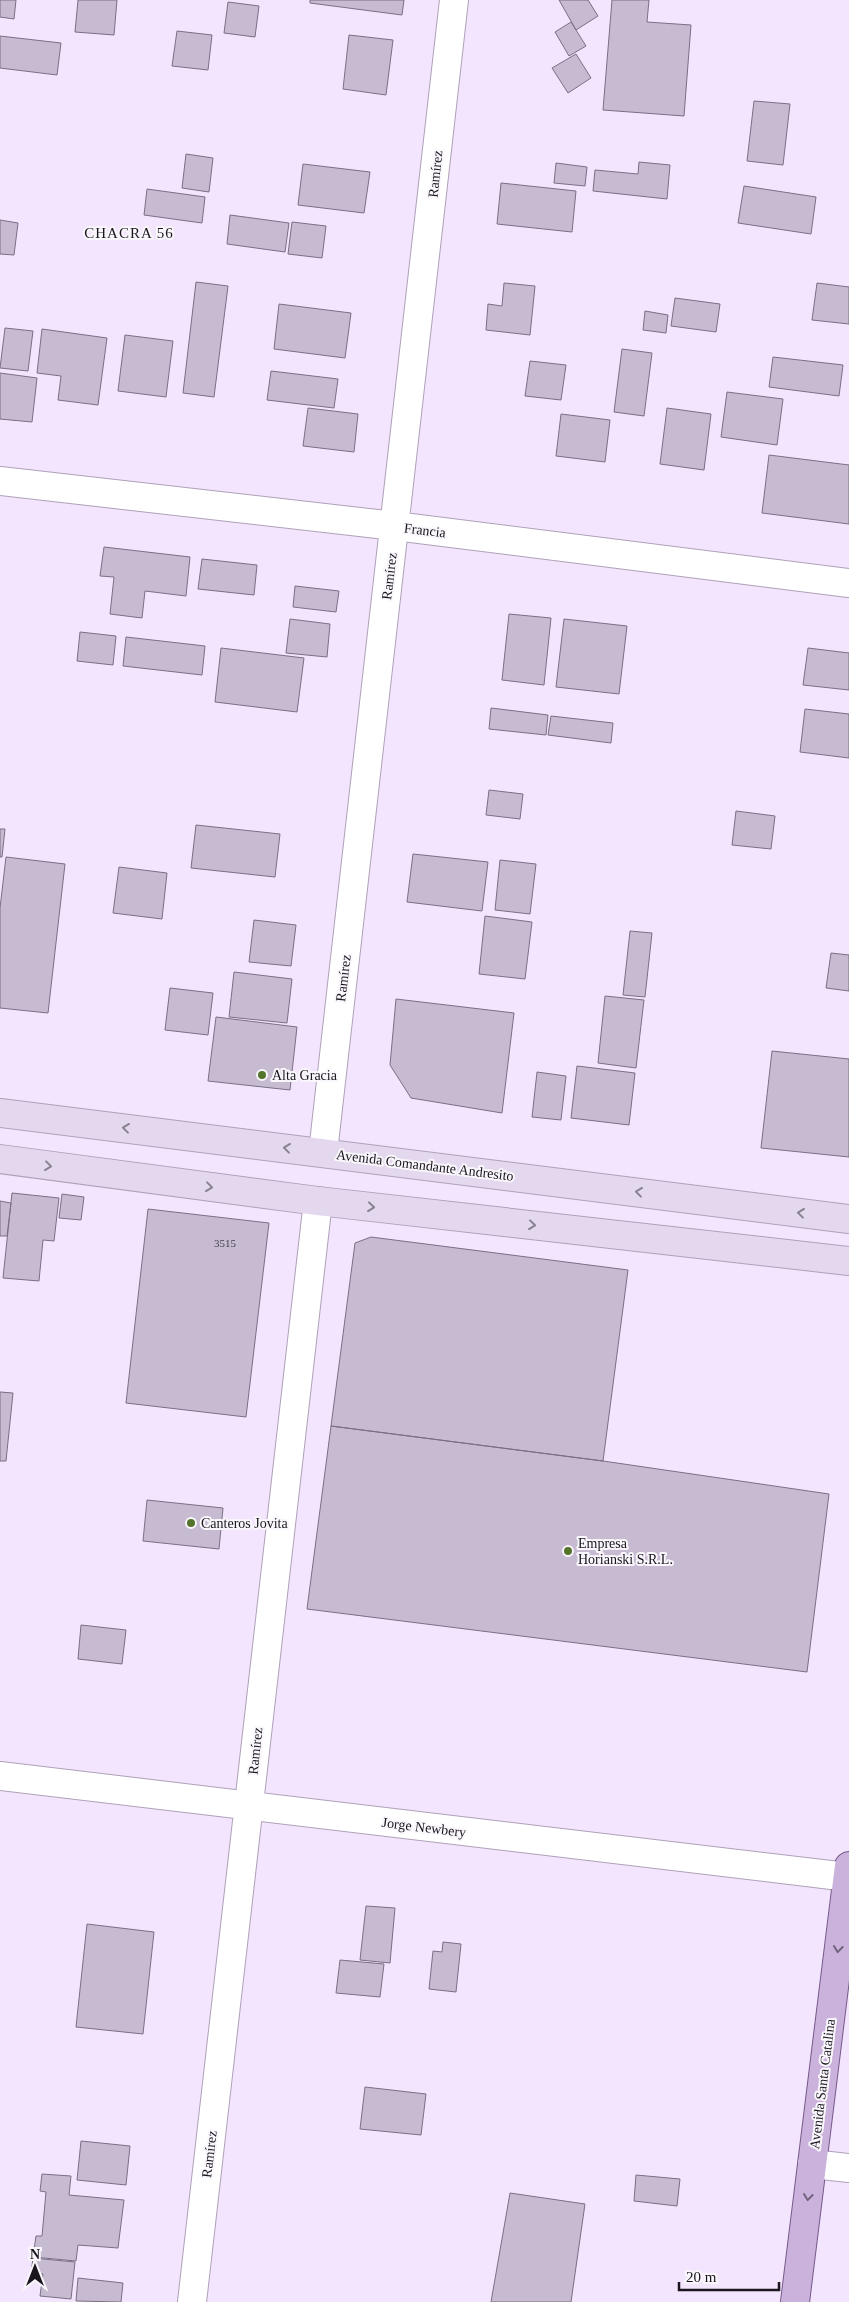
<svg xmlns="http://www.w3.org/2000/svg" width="849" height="2302" viewBox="0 0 849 2302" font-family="'Times New Roman',serif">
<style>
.building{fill:#c7bbd2;stroke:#7a6f84}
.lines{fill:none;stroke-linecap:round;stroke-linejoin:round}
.street-casing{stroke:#aea1b8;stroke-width:30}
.secondary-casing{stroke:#aea1b8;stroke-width:30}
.primary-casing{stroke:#75598b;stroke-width:30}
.street{stroke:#fff;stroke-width:28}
.secondary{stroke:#e4d8ee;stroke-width:28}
.primary{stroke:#cab2dd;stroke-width:28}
.oneway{stroke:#898090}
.oneway2{stroke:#72647e}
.poi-dot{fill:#53742a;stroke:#faf7fc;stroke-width:2}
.labels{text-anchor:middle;stroke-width:4;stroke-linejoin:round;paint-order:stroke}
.number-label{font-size:11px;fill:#453e4b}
.street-label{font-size:14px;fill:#1a151e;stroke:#faf7fc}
.poi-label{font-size:14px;fill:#1a151e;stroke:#faf7fc;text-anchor:start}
.neighbourhood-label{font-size:15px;letter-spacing:1px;fill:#1a151e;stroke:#faf7fc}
</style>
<rect width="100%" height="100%" fill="#f3e5fe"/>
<path class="building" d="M 0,0 L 16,0 L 14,19 L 0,17 Z
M 78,0 L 117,0 L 114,35 L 75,32 Z
M 310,0 L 404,0 L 402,15 L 310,3 Z
M 559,0 L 588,0 L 598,16 L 576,30 Z
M 612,0 L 649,0 L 647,22 L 691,25 L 684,116 L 603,110 Z
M 228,2 L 259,6 L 255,37 L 224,33 Z
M 571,22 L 586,46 L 569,56 L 555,32 Z
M 177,31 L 212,35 L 208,70 L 172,66 Z
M 349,35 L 393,40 L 386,95 L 343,89 Z
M 0,36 L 61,43 L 57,75 L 0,68 Z
M 576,54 L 591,78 L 568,93 L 552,68 Z
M 754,101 L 790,104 L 783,165 L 747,161 Z
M 186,154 L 213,158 L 209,192 L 182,188 Z
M 639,162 L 670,165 L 667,199 L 593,191 L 595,170 L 638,174 Z
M 556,163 L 587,167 L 585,186 L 554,183 Z
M 303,164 L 370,172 L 364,213 L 298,205 Z
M 501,183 L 576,191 L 572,232 L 497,224 Z
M 744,186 L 816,197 L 811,234 L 738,223 Z
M 147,189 L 205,197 L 202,223 L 144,215 Z
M 230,215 L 289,223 L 285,252 L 227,244 Z
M 0,220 L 18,223 L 14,255 L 0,254 Z
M 292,222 L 326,226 L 322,258 L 288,254 Z
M 196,282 L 228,286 L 214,397 L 183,393 Z
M 504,283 L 535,286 L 530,335 L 486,330 L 488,304 L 502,306 Z
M 817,283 L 849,287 L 849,324 L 812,320 Z
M 675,298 L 720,304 L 716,332 L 671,326 Z
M 279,304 L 351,313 L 345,358 L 274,349 Z
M 645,311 L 668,315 L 666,333 L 643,330 Z
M 5,328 L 33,331 L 28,371 L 0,368 Z
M 42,329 L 107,338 L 98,405 L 58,400 L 61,376 L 37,373 Z
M 125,335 L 173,341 L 166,397 L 118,391 Z
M 622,349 L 652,353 L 644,416 L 614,412 Z
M 773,357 L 843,365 L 839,396 L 769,387 Z
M 530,361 L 566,365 L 561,400 L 525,396 Z
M 271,371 L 338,379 L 334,408 L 267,400 Z
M 0,373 L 37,378 L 32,422 L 0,419 Z
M 727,392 L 783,399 L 777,445 L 721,437 Z
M 308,408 L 358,414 L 354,452 L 303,446 Z
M 667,408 L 711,414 L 704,470 L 660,464 Z
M 561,414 L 610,420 L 605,462 L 556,456 Z
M 769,455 L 849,465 L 849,524 L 762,513 Z
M 104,547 L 190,557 L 186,596 L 145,591 L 142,618 L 110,614 L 114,577 L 100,576 Z
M 202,559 L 257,565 L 254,595 L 198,589 Z
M 295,586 L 339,591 L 336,612 L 293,607 Z
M 509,614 L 551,618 L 544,685 L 502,680 Z
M 290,619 L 330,624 L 327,657 L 286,653 Z
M 564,619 L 627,626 L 619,694 L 556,687 Z
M 80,632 L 116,636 L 113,665 L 77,661 Z
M 126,637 L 205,646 L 202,675 L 123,666 Z
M 221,648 L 304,658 L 297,712 L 215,702 Z
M 808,648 L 849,653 L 849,690 L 803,685 Z
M 491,708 L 548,715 L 546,735 L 489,729 Z
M 805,709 L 849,714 L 849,758 L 800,752 Z
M 551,716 L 613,723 L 611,743 L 548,735 Z
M 489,790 L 523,794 L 520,819 L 486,815 Z
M 736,811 L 775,816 L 771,849 L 732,845 Z
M 196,825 L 280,834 L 275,877 L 191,868 Z
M 0,829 L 5,829 L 2,857 L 0,857 Z
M 413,854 L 488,862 L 482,911 L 407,902 Z
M 6,857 L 65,864 L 48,1013 L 0,1008 L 0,908 Z
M 500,860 L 536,864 L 530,914 L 495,910 Z
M 119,867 L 167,873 L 162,919 L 113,913 Z
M 485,916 L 532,922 L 525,979 L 479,974 Z
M 254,920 L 296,925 L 291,966 L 249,962 Z
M 630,931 L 652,933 L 645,997 L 623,995 Z
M 831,953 L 849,955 L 849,991 L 826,988 Z
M 234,972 L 292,979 L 287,1023 L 229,1017 Z
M 170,988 L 213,993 L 208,1035 L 165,1030 Z
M 605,996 L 644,1000 L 636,1068 L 598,1063 Z
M 396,999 L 514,1013 L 502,1113 L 411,1098 L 390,1065 Z
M 216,1017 L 297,1027 L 290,1090 L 208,1081 Z
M 772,1051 L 849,1059 L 849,1157 L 761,1148 Z
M 577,1066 L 635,1073 L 629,1125 L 571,1118 Z
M 537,1072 L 566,1076 L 561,1120 L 532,1117 Z
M 12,1193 L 59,1198 L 54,1241 L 43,1240 L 39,1281 L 3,1278 Z
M 62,1194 L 84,1197 L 81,1220 L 59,1218 Z
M 0,1201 L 11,1203 L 7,1236 L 0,1236 Z
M 148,1209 L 269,1223 L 246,1417 L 126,1403 Z
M 371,1237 L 628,1270 L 603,1461 L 331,1426 L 355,1243 Z
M 0,1392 L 13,1393 L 6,1461 L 0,1461 Z
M 331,1426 L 603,1461 L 829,1494 L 807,1672 L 307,1609 Z
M 147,1500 L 223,1508 L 219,1549 L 143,1541 Z
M 81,1625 L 126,1630 L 122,1664 L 78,1659 Z
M 366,1906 L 395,1908 L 390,1963 L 360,1960 Z
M 87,1924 L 154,1932 L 143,2034 L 76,2027 Z
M 443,1942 L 461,1944 L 456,1992 L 429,1989 L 433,1951 L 442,1952 Z
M 340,1960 L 384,1964 L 380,1997 L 336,1993 Z
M 365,2087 L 426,2094 L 421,2135 L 360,2129 Z
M 81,2141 L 130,2146 L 126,2185 L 77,2180 Z
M 42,2174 L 71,2176 L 69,2195 L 124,2200 L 118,2248 L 78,2245 L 76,2261 L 33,2257 L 36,2236 L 42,2236 L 46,2192 L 40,2191 Z
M 636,2175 L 680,2179 L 677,2206 L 634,2201 Z
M 510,2193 L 585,2204 L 571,2302 L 491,2302 Z
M 33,2258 L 75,2262 L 71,2299 L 40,2296 L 43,2274 L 31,2273 Z
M 78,2278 L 123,2283 L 121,2302 L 76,2301 Z"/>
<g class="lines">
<defs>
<path id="street" d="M 0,481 L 395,526 L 849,583
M 323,1152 L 454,0
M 0,1776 L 848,1877
M 812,2164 L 849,2168
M 192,2302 L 318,1201"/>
<path id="secondary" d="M 0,1113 L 849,1219
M 0,1159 L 318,1201 L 849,1261"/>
<path id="primary" d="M 795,2302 L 849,1866"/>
</defs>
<use href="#street" class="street-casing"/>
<use href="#secondary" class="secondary-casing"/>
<use href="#primary" class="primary-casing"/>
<use href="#street" class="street"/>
<use href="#secondary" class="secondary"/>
<use href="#primary" class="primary"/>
</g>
<defs><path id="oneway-chevron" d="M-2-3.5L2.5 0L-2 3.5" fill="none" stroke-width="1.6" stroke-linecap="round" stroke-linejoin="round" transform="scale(1.25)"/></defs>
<g class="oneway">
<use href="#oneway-chevron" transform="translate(126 1128) rotate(-173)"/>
<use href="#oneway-chevron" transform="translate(287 1148) rotate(-173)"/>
<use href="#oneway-chevron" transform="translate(48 1166) rotate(7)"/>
<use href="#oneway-chevron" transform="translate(209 1187) rotate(7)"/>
<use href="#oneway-chevron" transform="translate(639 1192) rotate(-173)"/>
<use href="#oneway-chevron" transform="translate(371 1207) rotate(6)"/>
<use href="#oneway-chevron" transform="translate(801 1213) rotate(-173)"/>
<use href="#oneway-chevron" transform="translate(532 1225) rotate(6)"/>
</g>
<g class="oneway2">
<use href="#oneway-chevron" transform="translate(838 1949) rotate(97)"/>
<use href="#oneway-chevron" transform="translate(808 2197) rotate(97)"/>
</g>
<g class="poi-dot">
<circle cx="262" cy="1075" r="5"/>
<circle cx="191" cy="1523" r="5"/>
<circle cx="568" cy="1551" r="5"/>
</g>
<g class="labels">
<g class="number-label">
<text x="225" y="1247">3515</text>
</g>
<g class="street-label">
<text transform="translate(435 174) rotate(-84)" y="5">Ramírez</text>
<text transform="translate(425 530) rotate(7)" y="5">Francia</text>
<text transform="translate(389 576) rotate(-83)" y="5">Ramírez</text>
<text transform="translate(343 978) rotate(-83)" y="5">Ramírez</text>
<text transform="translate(425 1165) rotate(7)" y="5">Avenida Comandante Andresito</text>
<text transform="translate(255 1751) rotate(-84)" y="5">Ramírez</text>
<text transform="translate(424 1827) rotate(7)" y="5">Jorge Newbery</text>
<text transform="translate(822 2084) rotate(-83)" y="5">Avenida Santa Catalina</text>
<text transform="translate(209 2154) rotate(-83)" y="5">Ramírez</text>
</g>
<g class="poi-label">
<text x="272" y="1080">Alta Gracia</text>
<text x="201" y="1528">Canteros Jovita</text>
<text x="578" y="1548">Empresa<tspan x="578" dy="16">Horianski S.R.L.</tspan></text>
</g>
<g class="neighbourhood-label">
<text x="129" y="238">CHACRA 56</text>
</g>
</g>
<g transform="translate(35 2267)" stroke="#faf7fc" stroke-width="4" paint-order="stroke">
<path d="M0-4L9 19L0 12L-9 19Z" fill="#1a151e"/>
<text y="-8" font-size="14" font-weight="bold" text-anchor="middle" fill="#1a151e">N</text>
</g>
<path d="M679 2282v8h100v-8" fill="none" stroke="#1a151e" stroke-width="2.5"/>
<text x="686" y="2282" font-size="15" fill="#1a151e" stroke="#faf7fc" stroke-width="4" paint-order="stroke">20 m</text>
</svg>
